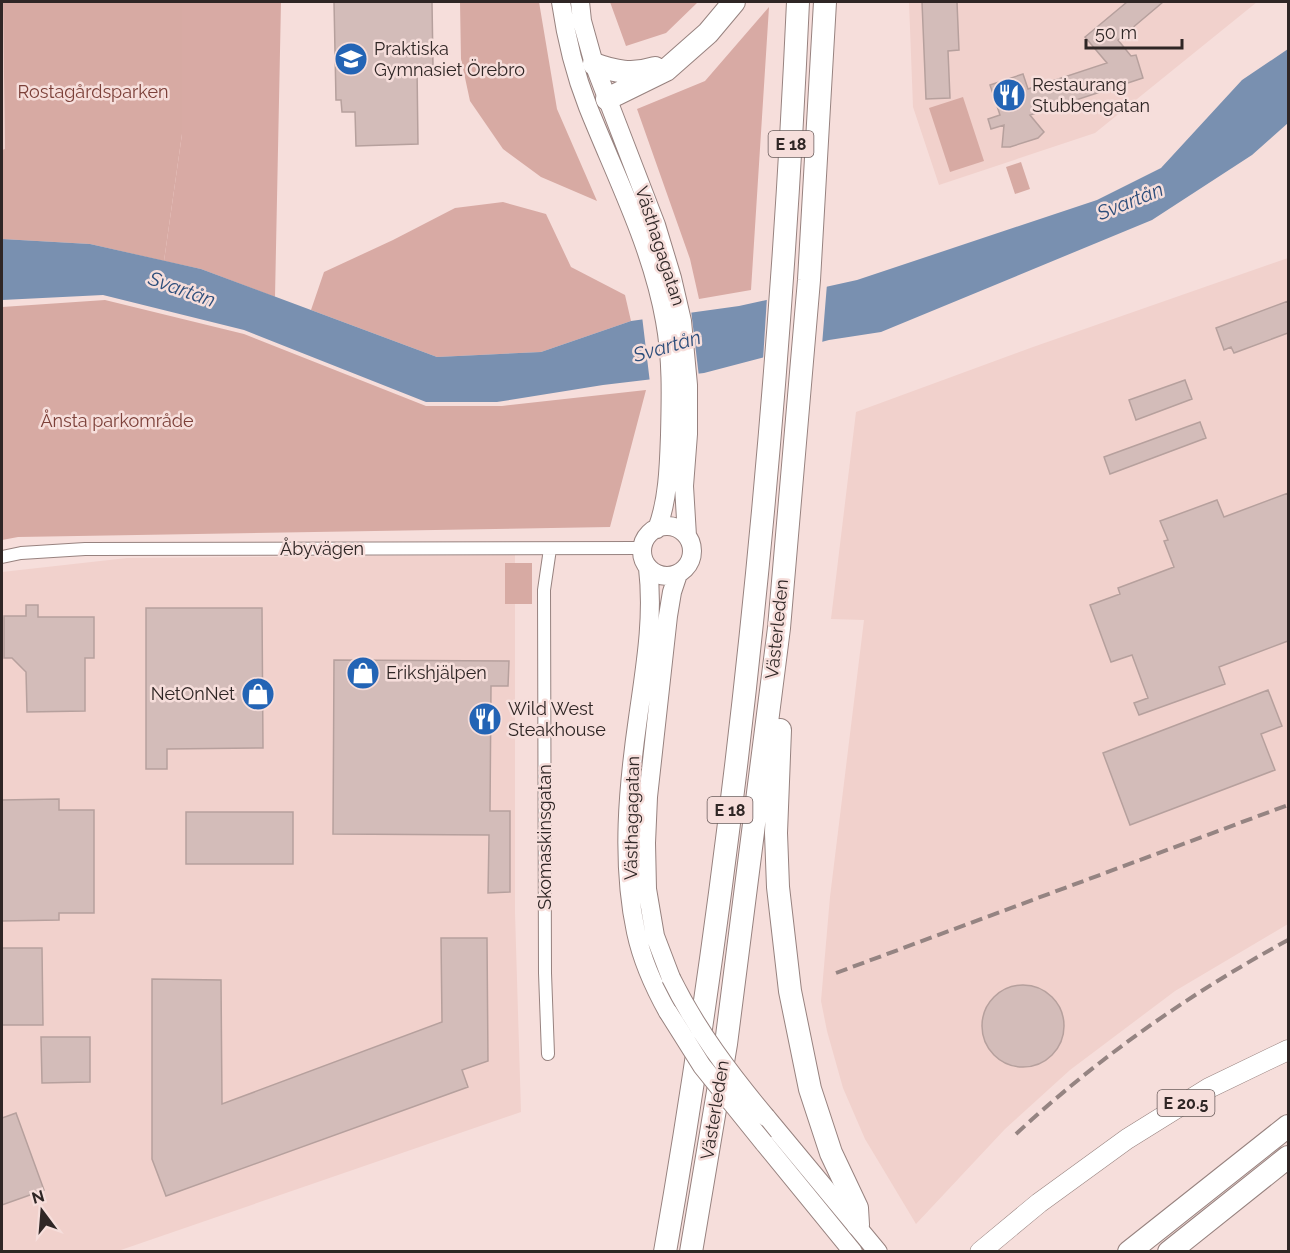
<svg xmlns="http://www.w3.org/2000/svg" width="1290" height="1253" viewBox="0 0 1290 1253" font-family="Raleway,sans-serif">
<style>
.built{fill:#f1d1cc}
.green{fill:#d7aaa3}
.forest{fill:#d8aaa4}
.water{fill:#7990b0}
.pier{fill:#f6dedb}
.building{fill:#d3bcb9;stroke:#b6a09d;stroke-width:1.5}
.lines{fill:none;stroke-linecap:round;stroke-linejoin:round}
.street-casing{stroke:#97827f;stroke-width:14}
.secondary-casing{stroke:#97827f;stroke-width:20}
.primary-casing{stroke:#97827f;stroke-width:21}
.highway-casing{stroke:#97827f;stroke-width:24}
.street{stroke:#fff;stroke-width:12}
.secondary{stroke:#fff;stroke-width:18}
.primary{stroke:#fff;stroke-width:20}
.highway{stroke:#fff;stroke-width:22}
.rail{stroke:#958482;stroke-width:4;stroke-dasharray:12 6;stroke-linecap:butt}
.secondary-bridge-casing{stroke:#97827f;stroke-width:20;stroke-linecap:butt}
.secondary-bridge{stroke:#fff;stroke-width:18}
.labels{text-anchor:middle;stroke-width:5;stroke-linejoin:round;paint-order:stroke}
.shield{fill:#f6dedb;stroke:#6b5d5c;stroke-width:1.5}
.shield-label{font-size:16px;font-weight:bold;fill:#2f2625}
.poi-label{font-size:18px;fill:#2f2625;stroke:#f6dedb;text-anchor:start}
.park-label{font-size:18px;fill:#7c4039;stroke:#f6dedb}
.street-label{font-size:18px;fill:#2f2625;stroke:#f6dedb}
.water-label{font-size:20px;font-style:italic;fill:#2d4e7b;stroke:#f6dedb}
</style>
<rect width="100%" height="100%" fill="#f6dedb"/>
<path class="built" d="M 2,2 L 3,2 L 5,150 L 2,150 Z
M 909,2 L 1257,2 L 1095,133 L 939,185 L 913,107 Z
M 1288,258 L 1288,924 L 1175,991 L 1070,1070 L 1005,1129 L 916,1224 L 865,1139 L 843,1088 L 827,1031 L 821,1001 L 830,897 L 864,620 L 831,619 L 856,412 L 1033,347 Z
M 515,555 L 515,913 L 521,1112 L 118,1251 L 2,1251 L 2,572 L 127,558 Z"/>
<path class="green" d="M 3,2 L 182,2 L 182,134 L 164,261 L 90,244 L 2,239 L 2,150 L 5,149 Z
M 460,2 L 539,2 L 557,109 L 597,201 L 541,177 L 503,149 L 470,101 L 461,59 Z
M 963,97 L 984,161 L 950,172 L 929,108 Z
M 1021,162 L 1030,189 L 1015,194 L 1006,167 Z
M 105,300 L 244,334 L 426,406 L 502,406 L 646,390 L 610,527 L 18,537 L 2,540 L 2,307 Z
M 505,563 L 532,563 L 532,604 L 505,604 Z"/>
<path class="forest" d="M 182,2 L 281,2 L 275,297 L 201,269 L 164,261 L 182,134 Z
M 610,2 L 698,2 L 666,33 L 626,46 Z
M 769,7 L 751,290 L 699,299 L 690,259 L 637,109 L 705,81 Z
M 503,202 L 546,214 L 571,267 L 625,295 L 631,321 L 541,352 L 437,357 L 311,310 L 324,272 L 393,240 L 455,208 Z"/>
<path class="water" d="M 1288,49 L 1288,123 L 1252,155 L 1152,220 L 881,332 L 829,340 L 704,373 L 603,385 L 497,402 L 426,402 L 244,330 L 103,295 L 2,300 L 2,239 L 90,244 L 201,269 L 437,357 L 541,352 L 631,321 L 739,306 L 857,280 L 1097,200 L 1161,168 L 1242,80 Z"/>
<path class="pier" d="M 827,284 L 822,345 L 763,360 L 767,297 Z
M 691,310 L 699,377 L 650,383 L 642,316 Z"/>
<path class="building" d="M 334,2 L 432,2 L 433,66 L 417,66 L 418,144 L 356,146 L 355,112 L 342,112 L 341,100 L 336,100 Z
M 922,2 L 957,2 L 959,50 L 948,51 L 950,98 L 926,99 Z
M 1127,2 L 1163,2 L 1118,40 L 1131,56 L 1136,55 L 1143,78 L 1030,115 L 1044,132 L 1038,138 L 1010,147 L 1002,147 L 1004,125 L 991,129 L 988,119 L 1000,115 L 990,85 L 1023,74 L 1028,89 L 1107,63 L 1085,37 Z
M 1288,301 L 1288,333 L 1234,353 L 1231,347 L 1224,350 L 1216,328 Z
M 1185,380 L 1192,399 L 1136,420 L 1129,400 Z
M 1200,422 L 1206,438 L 1110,474 L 1104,457 Z
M 1288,493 L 1288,641 L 1219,667 L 1225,684 L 1139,715 L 1134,703 L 1148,698 L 1132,655 L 1111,662 L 1090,605 L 1120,594 L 1118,588 L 1174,567 L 1164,541 L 1168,540 L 1160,521 L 1217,500 L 1224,517 Z
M 26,605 L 38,605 L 38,617 L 94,617 L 94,658 L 85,658 L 85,711 L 27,712 L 26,672 L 12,658 L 4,658 L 4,616 L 26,616 Z
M 146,608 L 262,608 L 263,748 L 167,749 L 167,769 L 146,769 Z
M 334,660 L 509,661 L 508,686 L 491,686 L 490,811 L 510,811 L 510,892 L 488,893 L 489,835 L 333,834 Z
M 1268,690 L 1282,726 L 1261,734 L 1275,770 L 1130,825 L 1103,753 Z
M 59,799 L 59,810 L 94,810 L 94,913 L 59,913 L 59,920 L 2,921 L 2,800 Z
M 186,812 L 293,812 L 293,864 L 186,864 Z
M 441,938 L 487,938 L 488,1061 L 462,1070 L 468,1087 L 166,1196 L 152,1159 L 152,979 L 221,980 L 222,1104 L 442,1022 Z
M 2,948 L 42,948 L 43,1025 L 2,1025 Z
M982 1026a41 41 0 1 1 82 0a41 41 0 1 1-82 0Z
M 41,1037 L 90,1037 L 90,1082 L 42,1083 Z
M 16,1113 L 44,1190 L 2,1205 L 2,1118 Z"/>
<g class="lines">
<defs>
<path id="street" d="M 2,557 L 21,553 L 85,549 L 642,548
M 548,1054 L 545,973 L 544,590 L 550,549"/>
<path id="secondary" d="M 561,2 C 566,37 575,74 588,107 C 616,177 652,247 665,321 C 672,359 671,396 670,435 C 669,465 668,501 657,529
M 580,2 L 582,21 L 594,64 L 656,225 L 672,278 L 682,321 L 688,385 L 688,434 L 684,486 L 687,536
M642 551a25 25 0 1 1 50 0a25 25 0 1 1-50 0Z
M 648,568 C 654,618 645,668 638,718 C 628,787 621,862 636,932 C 642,960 654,987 668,1012
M 671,978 L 655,936 L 647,889 L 646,843 L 648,797 L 668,616 L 672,592 L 678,574
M 766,1117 L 878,1252
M 764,1143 L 853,1252"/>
<path id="primary" d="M 980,1252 L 1039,1203 L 1127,1139 L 1209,1088 L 1288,1050"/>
<path id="highway" d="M 594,64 C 615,72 633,75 655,68
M 607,99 L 666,70 L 708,33 L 734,2
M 780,730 L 776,833 L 778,887 L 790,991 L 810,1089 L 831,1153 L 857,1208 L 858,1225
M 665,1252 C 737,839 779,420 798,2
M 691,1252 L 726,1044 L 779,628 L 809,280 L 825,2
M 1129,1252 L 1288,1126
M 1169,1252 L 1288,1157"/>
</defs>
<use href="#street" class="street-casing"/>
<use href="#secondary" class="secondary-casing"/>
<use href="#primary" class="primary-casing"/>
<use href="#highway" class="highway-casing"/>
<use href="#street" class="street"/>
<use href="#secondary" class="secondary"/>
<use href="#primary" class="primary"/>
<use href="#highway" class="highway"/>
<path class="rail" d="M 836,973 L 1288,805
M 1016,1134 C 1099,1057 1189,994 1288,940"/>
<defs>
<path id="secondary-bridge" d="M 671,978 C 696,1029 730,1074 766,1117
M 668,1012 L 702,1066 L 764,1143"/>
</defs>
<use href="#secondary-bridge" class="secondary-bridge-casing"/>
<use href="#secondary-bridge" class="secondary-bridge"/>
</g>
<defs>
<symbol id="school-disc" viewBox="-11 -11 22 22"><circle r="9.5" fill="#2364b5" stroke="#f6dedb"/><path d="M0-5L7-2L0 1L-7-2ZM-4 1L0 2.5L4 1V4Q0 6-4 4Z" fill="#fff"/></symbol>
<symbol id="restaurant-disc" viewBox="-11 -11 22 22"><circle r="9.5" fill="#2364b5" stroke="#f6dedb"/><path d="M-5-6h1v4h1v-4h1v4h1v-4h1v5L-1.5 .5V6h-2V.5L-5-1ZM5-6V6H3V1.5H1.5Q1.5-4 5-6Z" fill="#fff"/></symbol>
<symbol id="shop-disc" viewBox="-11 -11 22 22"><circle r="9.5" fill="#2364b5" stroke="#f6dedb"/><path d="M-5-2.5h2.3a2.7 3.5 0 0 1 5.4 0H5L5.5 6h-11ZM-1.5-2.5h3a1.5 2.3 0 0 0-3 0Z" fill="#fff"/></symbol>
</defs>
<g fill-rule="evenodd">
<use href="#school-disc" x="332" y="40" width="38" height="38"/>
<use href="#restaurant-disc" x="990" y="76" width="38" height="38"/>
<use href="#shop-disc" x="344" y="654" width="38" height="38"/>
<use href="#shop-disc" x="239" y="675" width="38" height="38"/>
<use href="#restaurant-disc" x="466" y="700" width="38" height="38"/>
</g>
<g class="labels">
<g class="shield">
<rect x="768.5" y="131" width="45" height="26" rx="4.5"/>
<rect x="707.5" y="797" width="45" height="26" rx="4.5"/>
<rect x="1157.5" y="1090" width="57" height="26" rx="4.5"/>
</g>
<g class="shield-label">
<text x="791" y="150">E 18</text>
<text x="730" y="816">E 18</text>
<text x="1186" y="1109">E 20.5</text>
</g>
<g class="poi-label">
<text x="374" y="55">Praktiska<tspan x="374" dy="21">Gymnasiet Örebro</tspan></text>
<text x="1032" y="91">Restaurang<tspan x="1032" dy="21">Stubbengatan</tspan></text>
<text x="386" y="679">Erikshjälpen</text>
<text x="235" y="700" text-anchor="end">NetOnNet</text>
<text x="508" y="715">Wild West<tspan x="508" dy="21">Steakhouse</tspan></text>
</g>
<g class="park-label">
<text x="93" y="98">Rostagårdsparken</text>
<text x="117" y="427">Ånsta parkområde</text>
</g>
<g class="street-label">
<text transform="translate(660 246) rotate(72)" y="6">Västhagagatan</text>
<text x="322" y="555">Åbyvägen</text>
<text transform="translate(777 629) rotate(-84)" y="6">Västerleden</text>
<text transform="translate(632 818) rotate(-89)" y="6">Västhagagatan</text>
<text transform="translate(545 837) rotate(-90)" y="6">Skomaskinsgatan</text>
<text transform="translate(715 1110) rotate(-81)" y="6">Västerleden</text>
</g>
<g class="water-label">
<text transform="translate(1130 201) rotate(-22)" y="7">Svartån</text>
<text transform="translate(182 289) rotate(20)" y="7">Svartån</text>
<text transform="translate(667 346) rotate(-16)" y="7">Svartån</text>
</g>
</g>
<rect width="1290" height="1253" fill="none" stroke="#2f2625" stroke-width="6"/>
<g transform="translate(42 1211) rotate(344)" stroke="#f6dedb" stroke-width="4.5" paint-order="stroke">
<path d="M0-4.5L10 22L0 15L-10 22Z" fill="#2f2625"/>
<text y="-9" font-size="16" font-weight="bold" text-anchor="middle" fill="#2f2625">N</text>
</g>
<path d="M1086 39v9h96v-9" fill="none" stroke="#2f2625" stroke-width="3"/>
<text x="1095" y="39" font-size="18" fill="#2f2625" stroke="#f6dedb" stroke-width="4.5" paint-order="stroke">50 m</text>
</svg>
